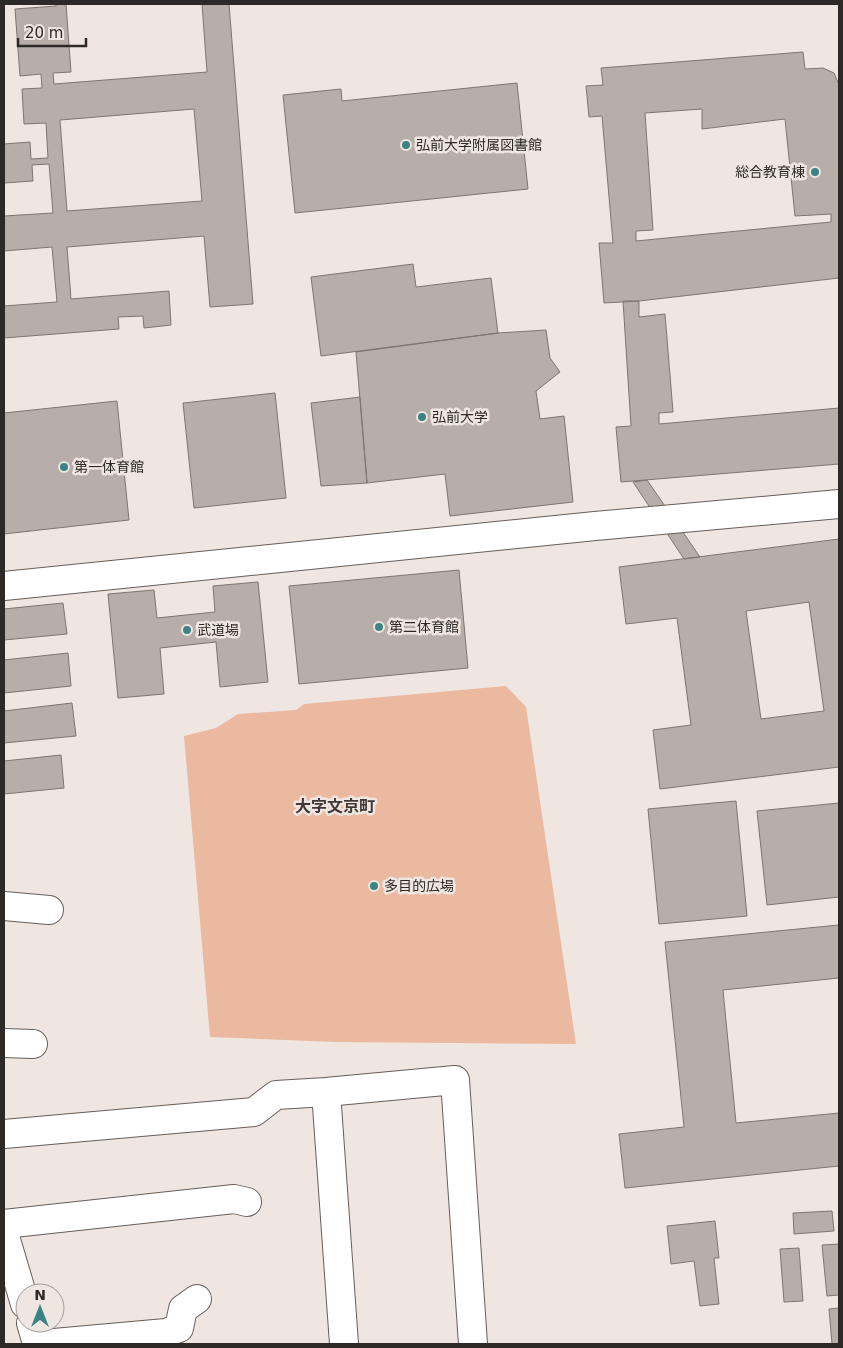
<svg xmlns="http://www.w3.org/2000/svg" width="843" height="1348" viewBox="0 0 843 1348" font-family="'DejaVu Sans','Noto Sans JP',sans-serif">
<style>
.green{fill:#ebb8a0}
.building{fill:#b7aeaa;stroke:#7d7571;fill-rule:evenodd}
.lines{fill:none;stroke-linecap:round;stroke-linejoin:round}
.minor-casing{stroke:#665e5a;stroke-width:30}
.minor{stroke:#fff;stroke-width:28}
.poi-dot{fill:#3b8384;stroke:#efe6e1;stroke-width:2}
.labels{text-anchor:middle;stroke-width:5;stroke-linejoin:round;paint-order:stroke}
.poi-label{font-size:14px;fill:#2c2927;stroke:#efe6e1;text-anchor:start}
.quarter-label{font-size:16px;font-weight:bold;fill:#3f3834;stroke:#efe6e1}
</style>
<rect width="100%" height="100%" fill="#efe6e1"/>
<path class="green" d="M 506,686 L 526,707 L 576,1044 L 335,1042 L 210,1037 L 184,736 L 216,728 L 238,714 L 296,710 L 304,704 Z"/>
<path class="building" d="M 56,4 L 66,4 L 71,72 L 53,73 L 54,84 L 207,72 L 202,4 L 229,4 L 253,304 L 210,307 L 204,236 L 67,247 L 71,299 L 169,291 L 171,325 L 144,328 L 143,316 L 118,317 L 119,329 L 4,338 L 4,306 L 57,302 L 52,247 L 4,251 L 4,216 L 53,213 L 49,164 L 32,165 L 33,181 L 4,183 L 4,144 L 30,142 L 31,159 L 48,158 L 46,123 L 24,124 L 22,89 L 42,88 L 41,74 L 20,76 L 15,9 L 56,6 ZM 194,109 L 202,201 L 67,211 L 60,120 Z
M 803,52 L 805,69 L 823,68 L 834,73 L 839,85 L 839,278 L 639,301 L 604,303 L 599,243 L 613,243 L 602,116 L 589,117 L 586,86 L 603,85 L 601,68 ZM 702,109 L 702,129 L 785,119 L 795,216 L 831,214 L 831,222 L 636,241 L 636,231 L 653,230 L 645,113 Z
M 517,83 L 528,189 L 295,213 L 283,95 L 341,89 L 342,101 Z
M 413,264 L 416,287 L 491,278 L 498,333 L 321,356 L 311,277 Z
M 623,301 L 639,301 L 639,317 L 665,314 L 673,412 L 659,413 L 659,424 L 839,408 L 839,464 L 621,482 L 616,427 L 631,426 Z
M 546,330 L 550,358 L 560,372 L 536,391 L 540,419 L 564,416 L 573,502 L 450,516 L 445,474 L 367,483 L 356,352 L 498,333 Z
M 275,393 L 286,498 L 194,508 L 183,403 Z
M 360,397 L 367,483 L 321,486 L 311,403 Z
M 117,401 L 129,520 L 4,534 L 4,413 Z
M 647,480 L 700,557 L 684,559 L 633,482 Z
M 839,539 L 839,767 L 660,789 L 653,730 L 691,725 L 677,618 L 626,624 L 619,567 ZM 809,602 L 824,711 L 761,719 L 746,611 Z
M 459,570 L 468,668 L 299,684 L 289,586 Z
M 258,582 L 268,682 L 220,687 L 216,642 L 160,648 L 164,694 L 118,698 L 108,594 L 154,590 L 157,618 L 215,612 L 213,586 Z
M 63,603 L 67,634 L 4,640 L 4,609 Z
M 68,653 L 71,686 L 4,693 L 4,660 Z
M 72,703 L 76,736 L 4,743 L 4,711 Z
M 61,755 L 64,788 L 4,794 L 4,761 Z
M 736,801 L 747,916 L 659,924 L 648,809 Z
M 839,803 L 839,897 L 767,905 L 757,811 Z
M 839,925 L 839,978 L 723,990 L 736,1123 L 839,1113 L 839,1166 L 625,1188 L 619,1134 L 684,1127 L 665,942 Z
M 832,1211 L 834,1231 L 794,1234 L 793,1213 Z
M 715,1221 L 719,1258 L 714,1258 L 719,1304 L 700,1306 L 694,1261 L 671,1264 L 667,1226 Z
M 839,1244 L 839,1295 L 827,1296 L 822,1245 Z
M 799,1248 L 803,1301 L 784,1302 L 780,1249 Z
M 839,1308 L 839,1344 L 832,1344 L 829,1309 Z"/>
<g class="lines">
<defs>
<path id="minor" d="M 4,586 L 595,526 L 839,504
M 4,906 L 49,910
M 4,1043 L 33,1044
M 326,1092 L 455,1080 L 473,1344
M 4,1134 L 254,1112 L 276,1095 L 326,1092 L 344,1344
M 4,1224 L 234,1199 L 247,1202
M 4,1233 L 25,1304
M 31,1323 L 37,1344
M 43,1344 L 166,1333 L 179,1328 L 183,1309 L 197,1299"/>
</defs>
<use href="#minor" class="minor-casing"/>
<use href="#minor" class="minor"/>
</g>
<g class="poi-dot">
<circle cx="406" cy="145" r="5"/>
<circle cx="815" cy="172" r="5"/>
<circle cx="422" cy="417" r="5"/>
<circle cx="64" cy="467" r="5"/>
<circle cx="379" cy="627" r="5"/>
<circle cx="187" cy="630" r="5"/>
<circle cx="374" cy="886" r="5"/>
</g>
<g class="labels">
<g class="poi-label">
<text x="416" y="150">弘前大学附属図書館</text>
<text x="805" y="177" text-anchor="end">総合教育棟</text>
<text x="432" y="422">弘前大学</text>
<text x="74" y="472">第一体育館</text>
<text x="389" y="632">第二体育館</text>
<text x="197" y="635">武道場</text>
<text x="384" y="891">多目的広場</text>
</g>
<g class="quarter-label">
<text x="335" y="812">大字文京町</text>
</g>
</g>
<rect width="843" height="1348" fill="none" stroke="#2c2927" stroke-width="10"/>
<g transform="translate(40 1308)"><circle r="24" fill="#efe6e1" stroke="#a19a97"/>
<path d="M0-4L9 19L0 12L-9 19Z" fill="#3b8384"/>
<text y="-8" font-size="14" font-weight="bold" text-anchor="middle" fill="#2c2927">N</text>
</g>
<path d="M18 38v8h68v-8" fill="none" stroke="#2c2927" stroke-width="2.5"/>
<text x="25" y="38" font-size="15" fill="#2c2927" stroke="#efe6e1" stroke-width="4" paint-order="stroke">20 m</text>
</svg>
